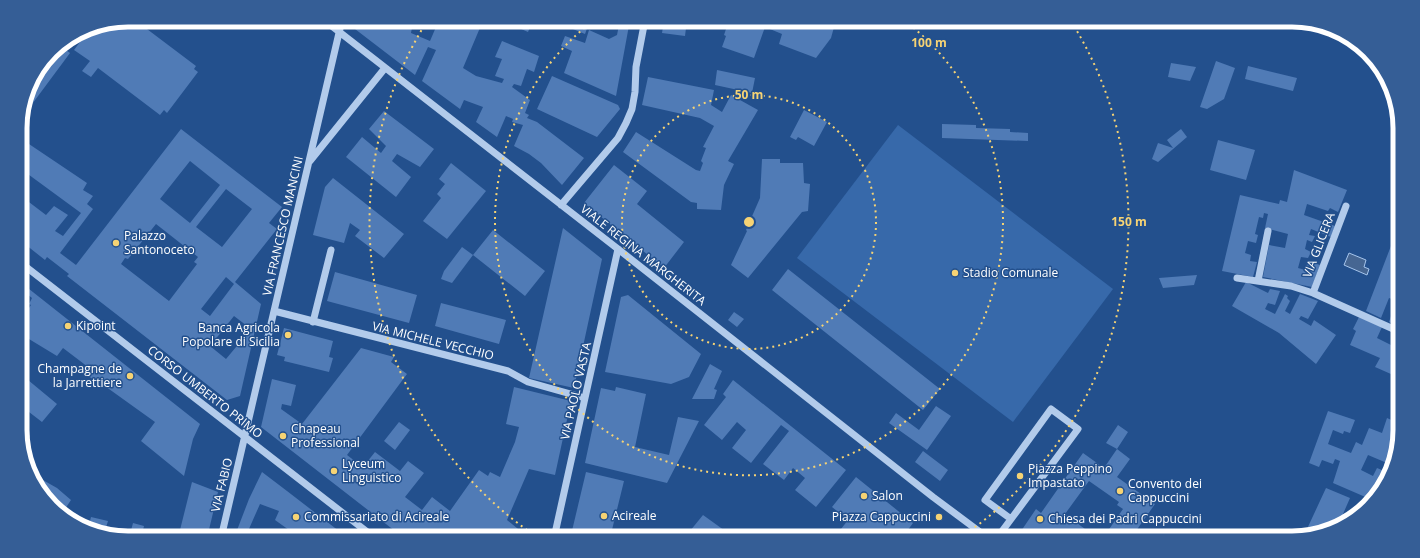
<svg xmlns="http://www.w3.org/2000/svg" width="1420" height="558" viewBox="0 0 1420 558" font-family="'Open Sans',sans-serif">
<style>
.green{fill:#3769aa}
.water{fill:#466692;stroke:#a6c5ec}
.building{fill:#507bb6;fill-rule:evenodd}
.lines{fill:none;stroke-linecap:round;stroke-linejoin:round}
.minor{stroke:#b2cbeb;stroke-width:7}
.rail{stroke:#fff;stroke-width:3;stroke-dasharray:7 3;stroke-linecap:butt}
.ring{fill:none;stroke:#f6d374;stroke-width:2;stroke-dasharray:2 4}
.poi-dot{fill:#f6d374;stroke:#23508d;stroke-width:1.5}
.labels{text-anchor:middle;stroke-width:3;stroke-linejoin:round;paint-order:stroke}
.street-label{font-size:12px;fill:#fff;stroke:#23508d}
.poi-label{font-size:12px;fill:#fff;stroke:#23508d;text-anchor:start}
.rim{fill:none;stroke:#fff;stroke-width:5}
.centre{fill:#f6d374;stroke:#23508d;stroke-width:2}
.ring-label{font-size:12px;text-anchor:middle;font-weight:bold;fill:#f6d374;stroke:#23508d;stroke-width:3;stroke-linejoin:round;paint-order:stroke}
</style>
<rect width="100%" height="100%" fill="#23508d"/>
<path class="green" d="M 898,125 L 1113,289 L 1013,422 L 797,258 Z"/>
<path class="water" d="M 1349,253 L 1366,260 L 1364,267 L 1369,269 L 1367,275 L 1344,265 Z"/>
<path class="building" d="M 128,20 L 135,20 L 196,66 L 194,69 L 198,72 L 167,113 L 164,110 L 160,115 L 98,68 L 91,77 L 82,71 L 90,61 L 74,50 L 91,27 Z
M 357,20 L 407,20 L 413,22 L 411,33 L 430,41 L 439,20 L 455,29 L 459,20 L 477,20 L 482,23 L 463,68 L 476,76 L 502,83 L 504,79 L 495,76 L 502,59 L 495,57 L 502,41 L 539,56 L 534,72 L 527,69 L 521,86 L 514,84 L 512,87 L 530,100 L 525,113 L 529,115 L 527,118 L 537,122 L 584,158 L 562,185 L 541,163 L 529,154 L 514,146 L 523,125 L 512,122 L 513,119 L 506,116 L 497,137 L 476,122 L 483,107 L 464,100 L 460,109 L 422,81 L 436,50 L 428,47 L 415,75 L 355,29 Z
M 514,20 L 533,20 L 528,32 L 512,25 Z
M 570,20 L 590,20 L 585,34 L 568,27 Z
M 620,20 L 630,20 L 616,96 L 564,73 L 572,51 L 561,46 L 565,36 L 585,43 L 589,30 L 609,39 L 617,35 Z
M 664,20 L 687,20 L 685,36 L 662,33 Z
M 729,20 L 836,20 L 831,38 L 816,58 L 779,44 L 782,34 L 765,27 L 754,58 L 722,47 L 726,36 L 724,35 Z
M 59,45 L 70,53 L 21,119 L 31,80 L 57,47 Z
M 1216,61 L 1235,68 L 1224,99 L 1207,109 L 1200,107 Z
M 1171,63 L 1196,67 L 1190,81 L 1168,77 Z
M 1248,66 L 1297,78 L 1293,91 L 1245,79 Z
M 717,70 L 755,78 L 752,93 L 715,85 Z
M 552,76 L 618,105 L 620,109 L 597,137 L 537,109 Z
M 648,77 L 714,90 L 711,105 L 722,112 L 731,95 L 758,110 L 728,161 L 734,164 L 724,185 L 721,210 L 697,209 L 697,203 L 691,202 L 623,152 L 636,132 L 696,170 L 700,171 L 703,163 L 701,161 L 706,148 L 703,147 L 714,126 L 700,118 L 642,105 Z
M 804,110 L 827,122 L 814,146 L 798,137 L 796,140 L 790,137 Z
M 384,111 L 434,149 L 420,167 L 397,154 L 392,161 L 411,177 L 396,197 L 346,157 L 362,137 L 381,153 L 386,146 L 369,129 Z
M 942,124 L 976,125 L 976,128 L 1010,129 L 1010,132 L 1028,133 L 1028,141 L 942,138 Z
M 181,129 L 282,207 L 269,223 L 277,229 L 235,282 L 261,304 L 240,396 L 227,400 L 67,276 L 69,274 L 47,257 L 45,260 L 21,241 L 21,196 L 46,215 L 54,206 L 68,215 L 55,231 L 63,236 L 81,213 L 21,169 L 20,149 L 26,142 L 87,183 L 83,190 L 93,196 L 87,204 L 93,209 L 60,253 L 76,265 ZM 190,161 L 220,185 L 190,223 L 160,199 ZM 226,189 L 252,209 L 222,247 L 196,227 ZM 156,224 L 198,257 L 194,262 L 197,264 L 169,301 L 121,264 L 125,258 L 128,259 ZM 226,277 L 234,284 L 210,316 L 201,309 ZM 234,316 L 251,329 L 226,359 L 210,346 Z
M 1181,129 L 1187,137 L 1158,162 L 1152,159 L 1158,143 L 1173,148 L 1167,140 Z
M 1218,140 L 1255,150 L 1246,180 L 1210,170 Z
M 762,159 L 780,159 L 780,163 L 803,163 L 804,183 L 810,184 L 808,211 L 802,212 L 748,278 L 731,265 L 747,231 L 746,230 L 760,198 Z
M 451,163 L 486,191 L 447,239 L 423,221 L 441,198 L 437,194 L 445,184 L 439,179 Z
M 614,165 L 647,191 L 637,204 L 684,242 L 664,268 L 584,203 Z
M 1294,170 L 1347,190 L 1338,212 L 1330,208 L 1328,211 L 1307,204 L 1304,215 L 1335,226 L 1331,237 L 1311,229 L 1309,235 L 1315,236 L 1312,242 L 1307,240 L 1305,249 L 1311,252 L 1308,258 L 1301,257 L 1298,268 L 1305,270 L 1307,264 L 1312,266 L 1314,263 L 1320,265 L 1312,287 L 1263,277 L 1269,245 L 1285,248 L 1288,234 L 1265,228 L 1268,214 L 1264,213 L 1263,218 L 1259,217 L 1255,234 L 1258,235 L 1256,243 L 1248,241 L 1245,253 L 1251,255 L 1250,261 L 1257,262 L 1253,277 L 1222,271 L 1240,195 L 1279,204 L 1280,200 L 1287,202 Z
M 333,178 L 404,234 L 384,258 L 355,236 L 360,230 L 350,223 L 344,243 L 313,235 L 325,187 Z
M 563,228 L 602,259 L 574,388 L 529,378 Z
M 493,230 L 545,271 L 525,296 L 473,255 L 452,283 L 441,279 L 444,271 L 462,247 L 473,255 Z
M 1399,232 L 1400,269 L 1396,278 L 1400,279 L 1400,288 L 1397,294 L 1400,295 L 1400,302 L 1389,298 L 1381,318 L 1366,311 L 1394,238 L 1397,239 Z
M 788,269 L 940,389 L 923,410 L 772,290 Z
M 335,272 L 417,295 L 409,323 L 327,301 Z
M 1197,275 L 1194,285 L 1163,288 L 1159,278 Z
M 1246,282 L 1268,293 L 1270,289 L 1280,291 L 1275,305 L 1268,303 L 1265,309 L 1275,314 L 1285,294 L 1288,296 L 1287,298 L 1290,301 L 1285,311 L 1290,314 L 1300,294 L 1318,301 L 1308,319 L 1301,316 L 1299,319 L 1311,326 L 1314,320 L 1336,335 L 1316,364 L 1279,333 L 1232,306 Z
M 24,285 L 200,424 L 193,439 L 184,476 L 141,441 L 155,422 L 109,389 L 83,373 L 88,367 L 63,348 L 57,356 L 24,336 L 25,334 L 21,332 L 21,320 L 31,305 L 29,304 L 32,298 L 21,289 Z
M 628,295 L 701,354 L 689,377 L 671,384 L 605,372 L 621,297 Z
M 441,303 L 506,320 L 499,344 L 435,326 Z
M 1394,307 L 1400,310 L 1400,327 L 1389,322 Z
M 734,312 L 744,319 L 737,327 L 728,320 Z
M 1359,317 L 1382,327 L 1377,338 L 1399,349 L 1396,359 L 1400,361 L 1400,378 L 1375,367 L 1380,358 L 1350,345 L 1356,331 L 1353,329 Z
M 284,328 L 333,341 L 329,357 L 333,358 L 329,372 L 284,361 L 285,357 L 277,355 Z
M 361,348 L 394,357 L 391,362 L 407,374 L 347,455 L 360,465 L 364,460 L 367,462 L 375,452 L 400,471 L 408,461 L 424,473 L 405,497 L 422,510 L 432,497 L 450,511 L 479,470 L 488,476 L 490,472 L 500,477 L 515,442 L 519,427 L 506,424 L 514,387 L 571,401 L 555,475 L 529,469 L 507,520 L 523,533 L 519,538 L 404,538 L 261,427 L 272,379 L 296,385 L 291,406 L 282,404 L 281,409 L 302,424 Z
M 710,364 L 722,371 L 714,389 L 717,390 L 714,399 L 692,399 Z
M 22,375 L 57,404 L 42,422 L 29,412 L 22,420 Z
M 733,380 L 846,470 L 816,507 L 795,490 L 805,478 L 793,468 L 784,480 L 763,464 L 789,431 L 781,425 L 751,463 L 732,448 L 746,430 L 737,422 L 722,440 L 704,425 L 726,397 L 723,394 Z
M 616,387 L 646,394 L 635,447 L 669,455 L 678,417 L 699,421 L 667,483 L 585,463 L 601,388 L 615,391 Z
M 936,406 L 951,416 L 927,450 L 889,423 L 896,413 L 919,430 Z
M 1328,411 L 1355,420 L 1350,433 L 1344,431 L 1343,434 L 1333,430 L 1328,444 L 1351,453 L 1356,442 L 1362,445 L 1369,428 L 1382,433 L 1387,418 L 1400,424 L 1394,466 L 1368,455 L 1361,470 L 1373,476 L 1377,468 L 1389,473 L 1370,499 L 1333,483 L 1340,461 L 1335,459 L 1333,464 L 1322,460 L 1319,467 L 1309,463 Z
M 399,422 L 410,430 L 395,450 L 384,441 Z
M 1118,425 L 1128,432 L 1117,449 L 1106,443 Z
M 22,428 L 30,436 L 25,442 L 22,440 Z
M 1117,449 L 1130,459 L 1117,477 L 1155,504 L 1131,538 L 1103,538 L 1123,509 L 1117,505 L 1119,502 L 1089,481 L 1065,514 L 1097,538 L 1019,538 L 1017,537 L 1036,509 L 1041,513 L 1083,453 L 1104,468 Z
M 923,451 L 948,470 L 940,481 L 915,462 Z
M 262,472 L 287,491 L 348,538 L 283,538 L 289,530 L 275,520 L 279,511 L 260,504 L 245,538 L 234,538 L 249,499 Z
M 586,472 L 624,481 L 610,538 L 583,538 L 571,535 Z
M 34,475 L 57,488 L 71,500 L 63,512 L 47,501 Z
M 856,477 L 913,523 L 902,538 L 880,538 L 872,532 L 867,538 L 834,538 L 848,520 L 832,507 Z
M 192,482 L 218,492 L 207,538 L 178,538 Z
M 1326,488 L 1350,498 L 1343,514 L 1353,518 L 1314,532 L 1307,529 Z
M 703,515 L 735,538 L 699,538 L 690,531 Z
M 91,517 L 108,521 L 104,534 L 93,532 L 88,529 Z
M 133,523 L 144,526 L 141,538 L 129,538 Z
M 1290,533 L 1300,537 L 1287,538 Z"/>
<g class="lines">
<path class="minor" d="M 324,20 L 618,249 L 933,497 L 988,538
M 310,161 L 385,68
M 561,205 L 618,138 L 626,123 L 632,109 L 635,92 L 636,67 L 645,20
M 21,263 L 375,538
M 1237,278 L 1291,286 L 1313,293 L 1400,332
M 1258,281 L 1268,231
M 1313,293 L 1346,206
M 274,311 L 508,371 L 528,382 L 585,398
M 313,322 L 331,250
M 221,538 L 342,20
M 554,538 L 618,249
M 997,538 L 1078,429 L 1051,409 L 985,500 L 1011,519"/>
<path class="rail" d="M 1258,20 L 1288,24 L 1338,34"/>
</g>
<g class="ring">
<circle cx="749" cy="222" r="127"/>
<path d="M904 20A254 254 0 1 1 594 20"/>
<path d="M537 537A380 380 0 0 1 427 21M1071 21A380 380 0 0 1 961 537"/>
</g>
<g class="poi-dot">
<circle cx="116" cy="243" r="4"/>
<circle cx="955" cy="273" r="4"/>
<circle cx="68" cy="326" r="4"/>
<circle cx="288" cy="335" r="4"/>
<circle cx="130" cy="376" r="4"/>
<circle cx="283" cy="436" r="4"/>
<circle cx="334" cy="471" r="4"/>
<circle cx="1020" cy="476" r="4"/>
<circle cx="1120" cy="491" r="4"/>
<circle cx="864" cy="496" r="4"/>
<circle cx="604" cy="516" r="4"/>
<circle cx="296" cy="517" r="4"/>
<circle cx="939" cy="517" r="4"/>
<circle cx="1040" cy="519" r="4"/>
</g>
<g class="labels">
<g class="street-label">
<text transform="translate(283 226) rotate(-77)" y="4">VIA FRANCESCO MANCINI</text>
<text transform="translate(1319 245) rotate(-69)" y="4">VIA GLICERA</text>
<text transform="translate(643 255) rotate(38)" y="4">VIALE REGINA MARGHERITA</text>
<text transform="translate(433 341) rotate(14)" y="4">VIA MICHELE VECCHIO</text>
<text transform="translate(576 391) rotate(-77)" y="4">VIA PAOLO VASTA</text>
<text transform="translate(205 392) rotate(38)" y="4">CORSO UMBERTO PRIMO</text>
<text transform="translate(222 485) rotate(-76)" y="4">VIA FABIO</text>
</g>
<g class="poi-label">
<text x="124" y="240">Palazzo<tspan x="124" dy="14">Santonoceto</tspan></text>
<text x="963" y="277">Stadio Comunale</text>
<text x="76" y="330">Kipoint</text>
<text x="280" y="332" text-anchor="end">Banca Agricola<tspan x="280" dy="14">Popolare di Sicilia</tspan></text>
<text x="122" y="373" text-anchor="end">Champagne de<tspan x="122" dy="14">la Jarrettiere</tspan></text>
<text x="291" y="433">Chapeau<tspan x="291" dy="14">Professional</tspan></text>
<text x="342" y="468">Lyceum<tspan x="342" dy="14">Linguistico</tspan></text>
<text x="1028" y="473">Piazza Peppino<tspan x="1028" dy="14">Impastato</tspan></text>
<text x="1128" y="488">Convento dei<tspan x="1128" dy="14">Cappuccini</tspan></text>
<text x="872" y="500">Salon</text>
<text x="612" y="520">Acireale</text>
<text x="304" y="521">Commissariato di Acireale</text>
<text x="931" y="521" text-anchor="end">Piazza Cappuccini</text>
<text x="1048" y="523">Chiesa dei Padri Cappuccini</text>
</g>
</g>
<path d="M0 0H1420V558H0ZM128 27H1292A101 101 0 0 1 1393 128V430A101 101 0 0 1 1292 531H128A101 101 0 0 1 27 430V128A101 101 0 0 1 128 27Z" fill="#355e96" fill-rule="evenodd"/>
<path class="rim" d="M128 27H1292A101 101 0 0 1 1393 128V430A101 101 0 0 1 1292 531H128A101 101 0 0 1 27 430V128A101 101 0 0 1 128 27Z"/>
<circle cx="749" cy="222" r="6" class="centre"/>
<g class="ring-label">
<text x="929" y="47">100 m</text>
<text x="749" y="99">50 m</text>
<text x="1129" y="226">150 m</text>
</g>
</svg>
